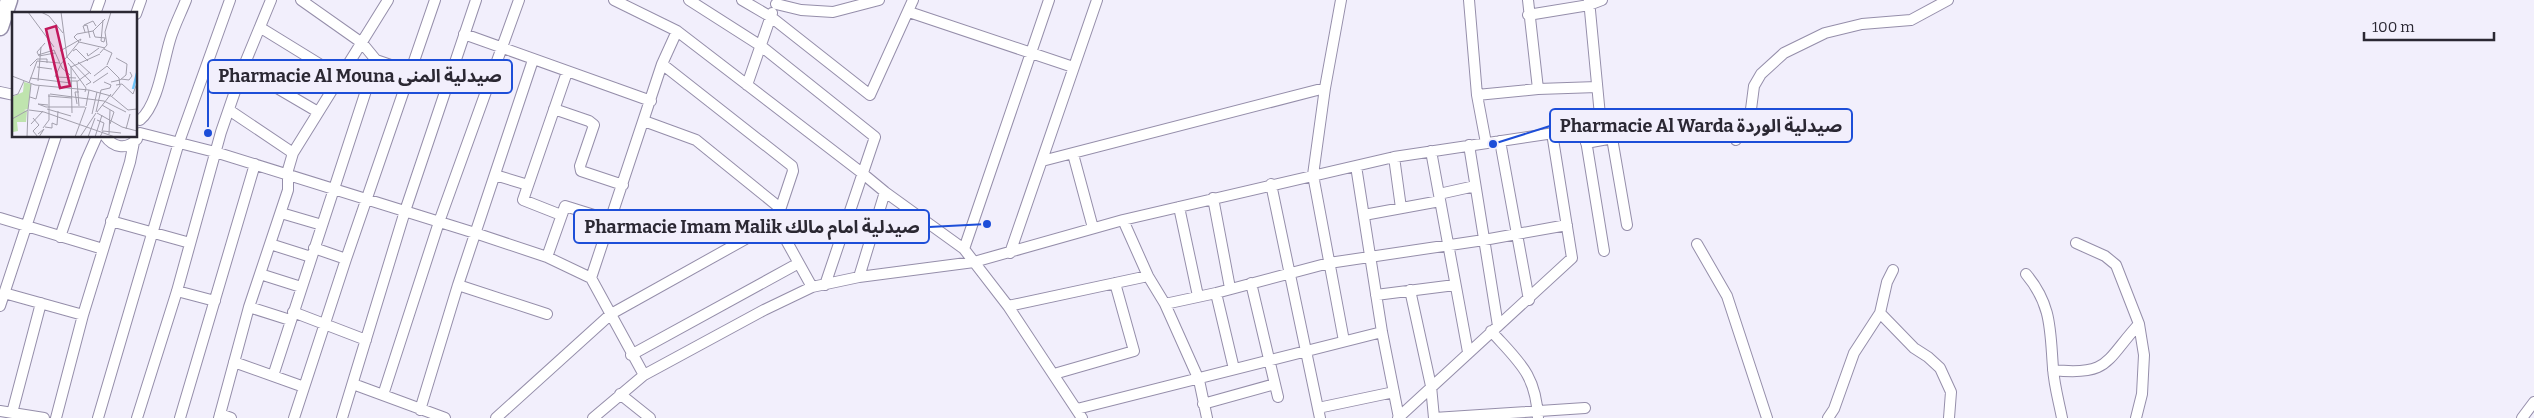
<svg xmlns="http://www.w3.org/2000/svg" width="2534" height="418" viewBox="0 0 2534 418" font-family="Bitter,'Noto Sans Arabic',serif">
<style>
.lines{fill:none;stroke-linecap:round;stroke-linejoin:round}
.minor-casing{stroke:#958eaa;stroke-width:12}
.primary-casing{stroke:#958eaa;stroke-width:19}
.minor{stroke:#fff;stroke-width:10}
.primary{stroke:#fff;stroke-width:16}
.inset-river{fill:none;stroke:#6ec4fa;stroke-width:2.5}
.inset-road{fill:none;stroke:#a29fac;stroke-width:1}
.view{fill:#c2185b;fill-opacity:0.15;stroke:#c2185b;stroke-width:2.5}
.inset-edge{fill:none;stroke:#2b2833;stroke-width:2.5}
.leader{fill:none;stroke:#1d4ed8;stroke-width:2}
.callout-dot{fill:#1d4ed8;stroke:#f2effc;stroke-width:2}
.callout{fill:#f2effc;stroke:#1d4ed8;stroke-width:2}
.callout-label{font-size:18px;text-anchor:middle;font-weight:bold;fill:#2b2833}
</style>
<rect width="100%" height="100%" fill="#f2effc"/>
<g class="lines">
<defs>
<path id="minor" d="M 614,0 L 677,31 L 862,173 L 885,192 L 964,249 L 1008,306 L 1082,418
M 689,0 L 761,46 L 875,137 L 825,285
M 742,0 L 771,17 L 870,95 L 913,0
M 1341,0 L 1325,88 L 1313,175 L 1344,341
M 1469,0 L 1477,95 L 1486,143
M 1528,0 L 1538,89
M 776,4 L 801,10 L 833,12 L 879,0
M 909,12 L 1073,67
M 95,14 L 100,0
M 136,14 L 141,0
M 1528,15 L 1589,5 L 1602,0
M 261,28 L 339,76
M 464,34 L 651,101
M 376,60 L 449,85
M 243,68 L 318,112
M 747,85 L 772,13
M 0,92 L 14,95
M 1477,95 L 1538,89 L 1597,87
M 554,109 L 589,121 L 594,125 L 580,166 L 581,171 L 623,185
M 229,110 L 293,153
M 140,120 C 158,105 163,63 170,40 C 174,26 181,13 186,0
M 644,121 L 696,140 L 780,208
M 1584,128 L 1604,251
M 140,133 L 215,152 L 475,233 L 547,257 L 591,278 L 644,375
M 105,136 C 113,147 126,151 137,139
M 1612,138 L 1627,225
M 1736,140 L 1750,117 L 1754,86 L 1761,74 L 1784,53 L 1825,33 L 1862,24 L 1911,20 L 1948,0
M 1500,141 L 1529,300
M 1586,143 L 1624,136
M 1469,145 L 1498,326
M 1431,151 L 1468,352
M 1073,154 L 1093,228
M 1394,157 L 1401,208
M 1042,161 L 1325,88
M 1356,166 L 1382,332 L 1399,418
M 495,175 L 528,185
M 1271,184 L 1320,418
M 1439,194 L 1475,186
M 1213,198 L 1230,288
M 1179,207 L 1198,296
M 281,213 L 322,225
M 561,215 L 523,200 L 567,72
M 1364,215 L 1440,201
M 0,218 L 103,249
M 1123,220 L 1148,276 L 1165,304 L 1199,380 L 1207,418
M 111,221 L 190,243
M 776,222 L 812,287
M 60,237 L 86,161 L 97,136
M 2076,243 L 2105,256 L 2116,265 L 2139,324 L 2144,355 L 2142,394 L 2136,418
M 270,244 L 311,257
M 1697,244 L 1727,296 L 1767,418
M 314,248 L 346,259
M 964,249 L 1049,0
M 1010,253 L 1097,0
M 547,257 L 565,206 L 610,220
M 260,274 L 301,287
M 2026,274 C 2052,305 2050,330 2053,368 C 2054,385 2059,402 2062,418
M 859,277 L 885,192
M 591,278 L 662,64 L 677,31
M 1251,283 L 1278,397
M 458,285 L 547,314
M 1410,290 L 1431,386 L 1434,418
M 177,291 L 215,301
M 4,293 L 83,315
M 1216,293 L 1234,369
M 1376,295 L 1455,285
M 1165,304 L 1216,293 L 1329,263 L 1484,240 L 1567,225
M 0,306 L 56,136
M 1008,306 L 1148,276
M 249,307 L 290,320
M 293,312 L 366,340
M 1880,313 L 1914,348 L 1928,357 L 1940,368 L 1951,392 L 1949,418
M 1491,331 C 1519,362 1536,374 1538,418
M 631,355 L 797,264
M 234,362 L 304,387
M 2053,370 C 2110,376 2105,361 2139,324
M 1054,374 L 1134,351 L 1115,283
M 273,376 L 376,60 L 362,43 L 301,0
M 353,384 L 445,418
M 620,394 L 650,418
M 383,395 L 439,222 L 519,0
M 1203,404 L 1275,384
M 1318,408 L 1394,392
M 1077,409 L 1382,332
M 420,410 L 458,285 L 533,60
M 0,411 L 44,418
M 12,413 L 41,303
M 220,414 L 231,418
M 56,418 L 83,315 L 130,162 L 134,142
M 98,418 L 179,142 L 230,0
M 137,418 L 177,291 L 221,132 L 243,68 L 271,0
M 180,418 L 255,164
M 219,418 L 249,307 L 288,190 L 288,170 L 293,153 L 388,0
M 294,418 L 346,259 L 435,0
M 342,418 L 405,211 L 476,0
M 496,418 L 611,314 L 776,222 L 793,171 L 792,166 L 662,64
M 593,418 L 644,375 L 764,310 L 812,287 L 859,277 L 974,262 L 1123,220 L 1394,157 L 1601,126 L 1589,0
M 1398,418 L 1572,258 L 1552,133
M 1434,418 L 1585,408
M 1828,418 L 1834,409 L 1854,353 L 1880,313 L 1887,282 L 1893,270
M 2522,418 L 2534,402"/>
<path id="primary" d="M 0,27 L 9,0"/>
</defs>
<use href="#minor" class="minor-casing"/>
<use href="#primary" class="primary-casing"/>
<use href="#minor" class="minor"/>
<use href="#primary" class="primary"/>
</g>
<g transform="translate(12 12)">
<rect width="125" height="125" fill="#f2effc"/>
<path d="M 12,70 L 19,72 L 16,97 L 12,98 L 15,99 L 14,110 L 5,110 L 6,119 L 1,120 L 0,85 L 11,80 Z" fill="#bfe4ae"/>
<path class="inset-river" d="M 121,77 L 125,61"/>
<path class="inset-road" d="M 16,0 L 42,35M 29,0 L 37,4 L 51,21M 49,0 L 55,45 L 79,70 L 74,73M 93,7 L 81,19 L 83,25 L 94,26M 91,8 L 89,29 L 92,30 L 93,26M 72,13 L 81,9 L 84,14M 73,20 L 71,14 L 75,13 L 78,26M 67,30 L 62,25 L 65,22 L 81,19M 33,31 L 25,40 L 27,44 L 43,41M 92,37 L 100,41 L 95,53M 48,39 L 69,27 L 68,29M 61,39 L 64,37 L 76,49M 75,41 L 76,44 L 87,36M 88,41 L 95,33 L 93,20 L 99,0M 26,43 L 42,38 L 50,56 L 58,63M 66,50 L 79,62M 56,51 L 74,76 L 73,80M 18,54 L 25,47 L 35,47 L 35,51M 95,54 L 107,66 L 108,74 L 100,84M 25,55 L 40,57M 0,64 L 23,73 L 77,78M 82,64 L 95,54M 43,65 L 49,52 L 67,30 L 93,36M 44,65 L 64,66M 18,66 L 59,71M 109,67 L 117,68 L 120,64 L 118,60M 26,69 L 29,35M 57,69 L 66,69 L 78,60M 65,69 L 67,94M 99,70 L 108,68 L 114,63 L 115,52 L 104,46M 17,71 L 25,49 L 48,51M 81,71 L 96,61M 104,73 L 110,72 L 121,82 L 125,71M 77,78 L 99,84 L 116,98 L 125,97M 89,78 L 98,76 L 99,73 L 92,70M 38,82 L 92,89 L 114,100M 0,84 L 6,82 L 12,69M 36,84 L 60,86M 18,85 L 24,87 L 27,74M 65,92 L 63,80 L 67,80M 36,93 L 26,92 L 34,95 L 73,95M 90,93 L 102,100 L 98,112M 74,94 L 77,78M 35,97 L 59,104M 16,98 L 19,72M 17,98 L 32,100 L 103,125M 84,100 L 89,78M 85,100 L 99,82M 60,101 L 59,55 L 88,42M 85,101 L 110,115 L 125,119M 80,102 L 85,80M 21,106 L 27,113 L 21,119 L 26,125M 0,107 L 16,98M 85,108 L 92,111 L 90,119M 19,112 L 31,99M 33,115 L 40,116 L 40,111 L 45,113 L 46,99M 31,116 L 37,108 L 37,82M 114,117 L 118,102M 26,122 L 32,117 L 27,125M 97,122 L 98,98M 15,125 L 16,98M 63,125 L 74,95M 68,125 L 84,101M 76,125 L 83,106M 83,125 L 90,103M 88,125 L 91,119 L 109,121"/>
<path class="view" d="M 44,14 L 58,74 L 48,76 L 34,17 Z"/>
<rect width="125" height="125" class="inset-edge"/>
</g>
<path class="leader" d="M208 133L208 76M1493 144L1550 126M987 224L929 227"/>
<g class="callout-dot">
<circle cx="208" cy="133" r="5"/>
<circle cx="1493" cy="144" r="5"/>
<circle cx="987" cy="224" r="5"/>
</g>
<g class="callout">
<rect x="208" y="60" width="304" height="33" rx="5"/>
<rect x="1550" y="109" width="302" height="33" rx="5"/>
<rect x="574" y="210" width="355" height="33" rx="5"/>
</g>
<g class="callout-label">
<text x="360" y="82">Pharmacie Al Mouna صيدلية المنى</text>
<text x="1701" y="132">Pharmacie Al Warda صيدلية الوردة</text>
<text x="752" y="233">Pharmacie Imam Malik صيدلية امام مالك</text>
</g>
<path d="M2364 32v8h130v-8" fill="none" stroke="#2b2833" stroke-width="2.5"/>
<text x="2372" y="32" font-size="15" fill="#2b2833" stroke="#f2effc" stroke-width="4" paint-order="stroke">100 m</text>
</svg>
